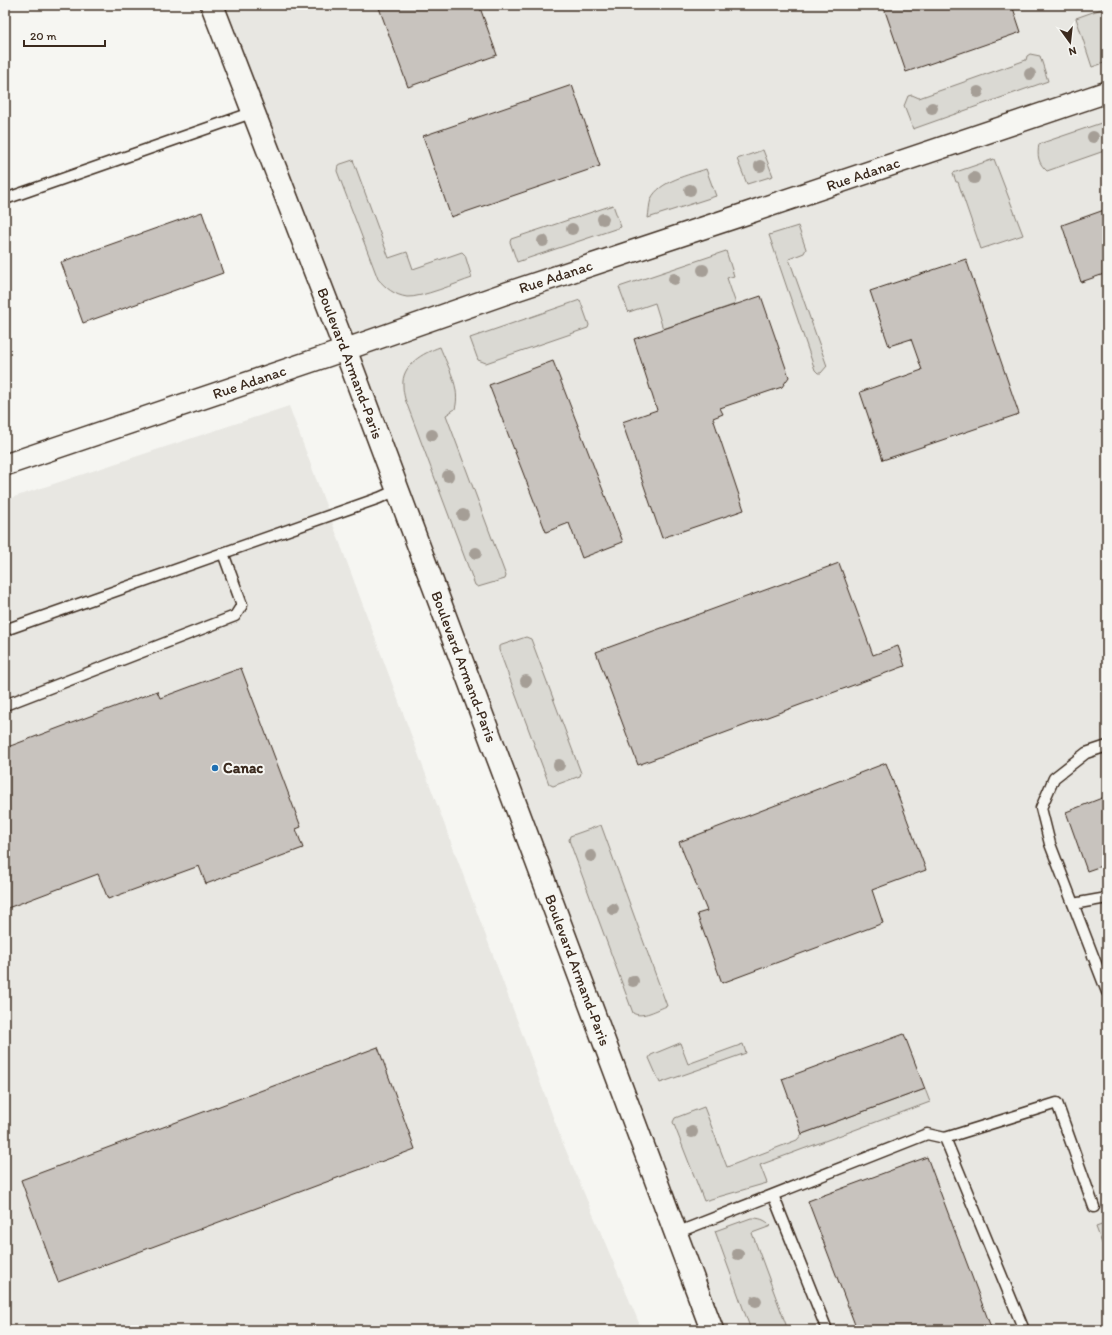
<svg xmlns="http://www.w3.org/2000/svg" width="1112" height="1335" viewBox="0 0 1112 1335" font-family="Itim,sans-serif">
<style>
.built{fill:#e8e7e2}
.green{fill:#dad9d3;stroke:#8a8278}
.building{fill:#c8c3be;stroke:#3b2a1e}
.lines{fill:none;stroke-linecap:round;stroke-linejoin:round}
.service-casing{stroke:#3b2a1e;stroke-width:13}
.minor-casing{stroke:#3b2a1e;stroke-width:24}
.tertiary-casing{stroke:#3b2a1e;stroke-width:25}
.service{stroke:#f6f6f2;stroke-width:10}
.minor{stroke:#f6f6f2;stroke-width:21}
.tertiary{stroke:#f6f6f2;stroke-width:22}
.tree{fill:#a59e96}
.poi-dot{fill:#1f6fb2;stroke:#f6f6f2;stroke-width:1.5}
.labels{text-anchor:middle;stroke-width:4;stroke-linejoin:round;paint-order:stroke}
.street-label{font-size:15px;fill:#3b2a1e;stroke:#f6f6f2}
.poi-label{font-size:15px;font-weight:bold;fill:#3b2a1e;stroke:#f6f6f2;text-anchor:start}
</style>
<rect width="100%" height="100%" fill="#f6f6f2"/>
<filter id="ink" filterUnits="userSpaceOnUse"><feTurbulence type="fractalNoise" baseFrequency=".025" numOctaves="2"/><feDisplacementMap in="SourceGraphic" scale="8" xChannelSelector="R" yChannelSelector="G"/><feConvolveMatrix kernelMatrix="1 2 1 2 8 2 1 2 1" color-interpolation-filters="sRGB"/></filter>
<g filter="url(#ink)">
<path class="built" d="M 212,5 L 1107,5 L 1107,1330 L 713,1330 Z
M 289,406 L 562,1141 L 642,1330 L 8,1330 L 5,1321 L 5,500 Z"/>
<path class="green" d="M 1107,7 L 1107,62 L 1092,67 L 1076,18 Z
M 1030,54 L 1040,56 L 1048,81 L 913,129 L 904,106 L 908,96 L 912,95 L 919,98 L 1026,60 L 1027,56 Z
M 1107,121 L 1107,150 L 1047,171 C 1038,163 1037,156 1039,144 Z
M 763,150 L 773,176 L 747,184 L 737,159 Z
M 994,159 L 1023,235 L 981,249 L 958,182 L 956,182 L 953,173 Z
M 353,160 L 389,258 L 407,252 L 413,269 L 462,252 L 465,255 L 472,278 C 457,283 421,298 407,297 C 394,295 386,288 378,279 L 337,171 L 338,165 Z
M 706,169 L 716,196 L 648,218 C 649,212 649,205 651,199 C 659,181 689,175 706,169 Z
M 613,205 L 621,227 L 517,262 L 510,242 L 511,239 Z
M 798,226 L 806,249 L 804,253 L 789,259 L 827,366 L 821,373 L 818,373 L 815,370 L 769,235 Z
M 726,251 L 734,276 L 727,278 L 736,304 L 663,329 L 655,303 L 629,312 L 628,311 L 619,287 Z
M 580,300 L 589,325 L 588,328 L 486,363 L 478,360 L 470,338 Z
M 440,347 C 448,367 461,388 455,409 L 446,415 L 506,576 L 505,579 L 478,587 L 475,585 L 405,399 C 404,395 403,390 403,386 C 401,365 423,353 440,347 Z
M 526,637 L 531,639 L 581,773 L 580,776 L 553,786 L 549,784 L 499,650 L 499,646 Z
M 601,825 L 667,1006 C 658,1009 642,1019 633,1013 L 569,840 L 570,836 Z
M 680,1043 L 688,1064 L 743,1044 L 746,1053 L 660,1083 L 649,1058 L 651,1055 Z
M 925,1089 L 930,1102 L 760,1165 L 767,1183 L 704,1201 L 673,1122 L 675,1118 L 704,1107 L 727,1167 L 797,1140 L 802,1134 Z
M 751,1218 C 759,1218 765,1219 771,1226 L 752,1233 L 788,1330 L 751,1330 L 715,1231 Z
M 1107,1223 L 1107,1257 L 1096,1227 Z"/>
<path class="building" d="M 378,5 L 479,5 L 497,55 L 408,87 Z
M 883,5 L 1012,5 L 1021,32 L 906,72 Z
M 572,85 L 600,166 L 451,217 L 423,136 Z
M 1107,209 L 1107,273 L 1081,282 L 1062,225 Z
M 202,212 L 223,273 L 83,323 L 61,262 Z
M 966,259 L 1019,414 L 883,460 L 860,392 L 922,370 L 911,339 L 889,346 L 870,291 Z
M 761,296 L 789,377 L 782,387 L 720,408 L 723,414 L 713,418 L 744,510 L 662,538 L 622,422 L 657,410 L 634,339 Z
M 553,361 L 623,542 L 582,558 L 569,523 L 546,532 L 489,385 Z
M 839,563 L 873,655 L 898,646 L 905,666 L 638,765 L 596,652 Z
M 241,668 L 301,827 L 296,829 L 303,848 L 206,884 L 199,866 L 108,899 L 98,874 L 5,909 L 5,748 L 157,691 L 160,698 Z
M 886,763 L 926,870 L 872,890 L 883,923 L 722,983 L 697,914 L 707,911 L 679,842 Z
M 1107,796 L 1107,864 L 1087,871 L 1066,812 Z
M 904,1034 L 925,1089 L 802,1134 L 782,1079 Z
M 378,1047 L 415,1149 L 58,1282 L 21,1180 Z
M 927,1157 L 992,1330 L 857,1330 L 808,1201 Z"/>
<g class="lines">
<defs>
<path id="service" d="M 5,199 L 254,112
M 5,630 L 379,498 L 397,490
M 5,705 L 235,616 L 242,605 L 223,553
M 1107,746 L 1086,753 L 1054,778 L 1041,808 L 1050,844 L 1107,992
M 1073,904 L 1107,898
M 945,1138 L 1057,1103 L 1094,1207
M 773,1195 L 827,1330
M 676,1233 L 927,1134 L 945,1138 L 1024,1330"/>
<g id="minor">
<path id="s1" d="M 5,465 L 327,356 L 507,293 L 742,215 L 1107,92"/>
</g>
<g id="tertiary">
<path id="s2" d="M 212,5 L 345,349 L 712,1330"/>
</g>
</defs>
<use href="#service" class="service-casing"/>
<use href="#minor" class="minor-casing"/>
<use href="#tertiary" class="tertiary-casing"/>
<use href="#service" class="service"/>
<use href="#minor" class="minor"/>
<use href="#tertiary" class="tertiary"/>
</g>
<g class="tree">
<circle cx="1030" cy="74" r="6"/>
<circle cx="978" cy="92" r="6"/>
<circle cx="932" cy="108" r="6"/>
<circle cx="1093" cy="137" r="6"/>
<circle cx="760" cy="166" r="6"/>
<circle cx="974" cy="178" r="6"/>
<circle cx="690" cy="190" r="6"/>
<circle cx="603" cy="219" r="6"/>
<circle cx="572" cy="229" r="6"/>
<circle cx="543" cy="241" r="6"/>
<circle cx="703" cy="270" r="6"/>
<circle cx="674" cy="279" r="6"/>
<circle cx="432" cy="435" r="6"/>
<circle cx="448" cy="476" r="6"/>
<circle cx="463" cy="515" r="6"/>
<circle cx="476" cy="553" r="6"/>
<circle cx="526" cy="681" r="6"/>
<circle cx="559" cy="765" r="6"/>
<circle cx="591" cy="856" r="6"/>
<circle cx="613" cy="909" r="6"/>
<circle cx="633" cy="981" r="6"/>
<circle cx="692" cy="1132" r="6"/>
<circle cx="738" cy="1254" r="6"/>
<circle cx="756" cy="1301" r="6"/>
</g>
</g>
<circle class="poi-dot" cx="215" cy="768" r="4"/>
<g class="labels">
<g class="street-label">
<text dy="5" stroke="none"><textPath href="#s1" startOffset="906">Rue Adanac</textPath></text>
<text dy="5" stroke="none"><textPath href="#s1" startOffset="582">Rue Adanac</textPath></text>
<text dy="5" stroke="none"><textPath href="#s2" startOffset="384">Boulevard Armand-Paris</textPath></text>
<text dy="5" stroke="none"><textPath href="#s1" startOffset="258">Rue Adanac</textPath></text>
<text dy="5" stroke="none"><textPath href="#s2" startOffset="708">Boulevard Armand-Paris</textPath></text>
<text dy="5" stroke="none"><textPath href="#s2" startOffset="1032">Boulevard Armand-Paris</textPath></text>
</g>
<g class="poi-label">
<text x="223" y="773">Canac</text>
</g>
</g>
<rect width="1112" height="1335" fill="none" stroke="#f6f6f2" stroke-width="20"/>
<rect x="10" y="10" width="1092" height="1315" fill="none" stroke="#3b2a1e" stroke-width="1.5" filter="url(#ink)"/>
<g transform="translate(1070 42) rotate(165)" stroke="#f6f6f2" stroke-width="3" paint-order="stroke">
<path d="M0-3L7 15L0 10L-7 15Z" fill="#3b2a1e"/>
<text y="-6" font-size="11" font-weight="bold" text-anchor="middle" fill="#3b2a1e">N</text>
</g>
<path d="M24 40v6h81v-6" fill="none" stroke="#3b2a1e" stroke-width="2"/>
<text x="30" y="40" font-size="12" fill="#3b2a1e" stroke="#f6f6f2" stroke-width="3" paint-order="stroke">20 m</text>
</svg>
